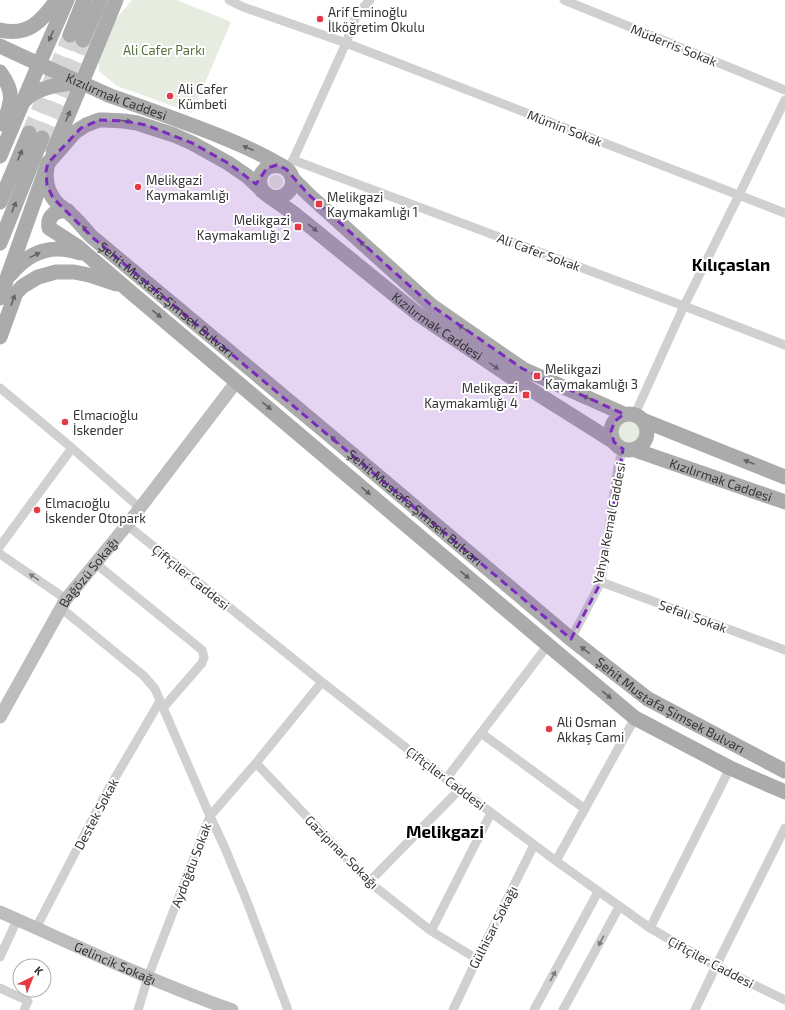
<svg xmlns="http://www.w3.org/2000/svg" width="785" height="1010" viewBox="0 0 785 1010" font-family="'Exo 2',sans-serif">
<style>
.green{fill:#e6ecdf}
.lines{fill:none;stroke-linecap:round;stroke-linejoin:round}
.primary-tunnel{stroke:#d6d6d6;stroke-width:15;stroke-dasharray:15 8;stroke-linecap:butt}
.street{stroke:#d0d0d0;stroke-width:9}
.secondary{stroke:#bdbdbd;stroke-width:13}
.primary{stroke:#ababab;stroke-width:15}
.oneway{fill:#636363}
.oneway2{fill:#7a7a7a}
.marked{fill:#7b2cbf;fill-opacity:0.2;stroke:#7b2cbf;stroke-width:3;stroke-dasharray:8 5;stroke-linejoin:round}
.poi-dot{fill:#e63946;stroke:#fff;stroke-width:1.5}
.labels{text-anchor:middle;stroke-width:4;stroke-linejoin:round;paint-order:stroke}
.poi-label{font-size:13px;fill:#333;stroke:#fff;text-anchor:start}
.street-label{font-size:13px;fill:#333;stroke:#fff}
.park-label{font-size:13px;fill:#56703f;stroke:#fff}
.district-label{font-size:17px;font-weight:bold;fill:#000;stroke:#fff}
</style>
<rect width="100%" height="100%" fill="#fff"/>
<path class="green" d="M 132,0 L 177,0 L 231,22 L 192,113 L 117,86 L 99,71 L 98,54 L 116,19 Z
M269 182a7 7 0 1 1 14 0a7 7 0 1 1-14 0Z
M618 432a11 11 0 1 1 22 0a11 11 0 1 1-22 0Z"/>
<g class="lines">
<path class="primary-tunnel" d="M 29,133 L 70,35
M 42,138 L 83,40"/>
<path class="street" d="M 229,0 L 243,7 L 346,43 L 785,213
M 564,0 L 785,90
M 293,160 L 684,306 L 785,345
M 289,165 L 293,160 L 346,43 L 357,14 L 370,0
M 0,388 L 72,448 L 140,508
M 635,414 L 684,306 L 739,195 L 785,100
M 127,525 L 322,682 L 446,779 L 556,861 L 650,928 L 716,966 L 785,1000
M 0,546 L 72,448
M 0,554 L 66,599
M 95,563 L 202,650 L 204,657 L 202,663 L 163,708
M 601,582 L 785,650
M 61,608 L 144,676 L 155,689 L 210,816 L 224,846 L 246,899 L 288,1010
M 571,639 L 601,582 L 618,466 L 623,449
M 481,733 L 585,809
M 256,763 L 369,882 L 431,931 L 477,959
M 446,779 L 548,645
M 556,861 L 635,718
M 369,882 L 460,789
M 36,928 L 105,795 L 160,701
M 650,928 L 730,768
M 431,931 L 491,813
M 0,957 L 17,920
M 0,988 L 28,1001 L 24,1010
M 138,1010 L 148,977 L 210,816 L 256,763 L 322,682
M 453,1010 L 477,959 L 534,845
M 534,1010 L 598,892
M 563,1010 L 619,907
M 695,1010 L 716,966 L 785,828"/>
<g class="secondary">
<path id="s1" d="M 0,717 L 66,599 L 127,525 L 237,381"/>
<path id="s2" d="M 0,912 C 77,946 153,982 232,1010"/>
</g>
<g class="primary">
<path d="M 0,30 C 29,37 41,21 57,0"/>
<path d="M 70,35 L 84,0"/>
<path d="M 83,40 L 100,0"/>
<path id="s3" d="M 0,46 C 25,58 50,69 75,80 C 87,85 99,91 111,96 C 148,109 185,122 222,137 C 244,146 265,155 285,168 C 301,179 290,201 270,197"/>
<path d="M 0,72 C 15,92 12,102 3,124"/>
<path d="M 24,101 C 36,87 63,83 81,83"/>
<path d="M 53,151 L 93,56 L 116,0"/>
<path d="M 0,156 L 39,64 L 67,0"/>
<path id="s4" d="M 48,163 C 44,178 47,193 58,204 C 61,207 65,209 68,212 C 77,219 84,229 92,237 L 333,438 L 571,639 L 648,699 L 785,771"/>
<path d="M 292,178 L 308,194 L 432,306 L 523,369 L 624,414"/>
<path d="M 262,191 C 255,175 265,163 282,166"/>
<path d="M 0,202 L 29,133"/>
<path d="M 68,211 C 56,209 47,216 49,228 L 77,246 L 127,289 L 548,645 L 635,718 L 730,768 L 785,792"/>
<path d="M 0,243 L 42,138"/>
<path d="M 11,274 C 29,252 52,243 80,253"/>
<path id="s5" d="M 0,298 L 48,163 L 75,132 L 86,125 L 99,120 L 105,120 L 124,121 L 137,123 L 174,135 L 192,143 L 228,163 L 247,176 L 266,194 L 296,215 L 418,314 L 514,379 L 614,442"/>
<path d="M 0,337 L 16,293 L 23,286 L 38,277 L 56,272 L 74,272 L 89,275 L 116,284"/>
<circle cx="629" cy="432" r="18"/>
<path d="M 645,421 L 785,477"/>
<path id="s6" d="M 635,450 L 785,502"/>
</g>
</g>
<defs><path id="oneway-solid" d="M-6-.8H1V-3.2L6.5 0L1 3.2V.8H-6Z"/></defs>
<g class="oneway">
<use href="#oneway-solid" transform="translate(51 36) rotate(114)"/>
<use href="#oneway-solid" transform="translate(68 116) rotate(-67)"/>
<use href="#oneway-solid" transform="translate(126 121) rotate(7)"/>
<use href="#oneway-solid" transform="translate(248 148) rotate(-158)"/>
<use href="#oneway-solid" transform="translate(20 155) rotate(-67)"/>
<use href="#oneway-solid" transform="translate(14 207) rotate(-68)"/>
<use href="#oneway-solid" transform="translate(313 228) rotate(39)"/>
<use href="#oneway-solid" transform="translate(86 230) rotate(-134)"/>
<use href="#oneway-solid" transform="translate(364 245) rotate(-138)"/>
<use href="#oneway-solid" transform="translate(35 255) rotate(-26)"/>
<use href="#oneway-solid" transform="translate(13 300) rotate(-70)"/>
<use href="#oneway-solid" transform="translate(157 314) rotate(40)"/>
<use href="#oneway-solid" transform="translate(463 328) rotate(-145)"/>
<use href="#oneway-solid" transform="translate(494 366) rotate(35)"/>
<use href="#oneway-solid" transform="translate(588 398) rotate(-156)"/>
<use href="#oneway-solid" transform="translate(267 406) rotate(40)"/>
<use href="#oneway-solid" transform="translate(335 440) rotate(-140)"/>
<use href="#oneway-solid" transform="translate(749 462) rotate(-158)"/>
<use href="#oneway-solid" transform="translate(366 491) rotate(40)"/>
<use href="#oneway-solid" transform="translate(465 575) rotate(40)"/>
<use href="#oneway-solid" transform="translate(585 650) rotate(-142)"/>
<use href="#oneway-solid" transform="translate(607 695) rotate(40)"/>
</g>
<g class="oneway2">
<use href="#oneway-solid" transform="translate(34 577) rotate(-145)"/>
<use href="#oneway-solid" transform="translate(601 941) rotate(118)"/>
<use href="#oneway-solid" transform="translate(553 976) rotate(-62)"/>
</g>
<path class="marked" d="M 99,120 L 124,121 L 146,125 L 192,143 L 228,163 L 256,184 L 267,168 L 277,165 L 286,169 L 308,194 L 432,306 L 523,369 L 624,414 L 615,421 L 611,431 L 614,442 L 623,449 L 601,582 L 571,639 L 92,237 L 53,198 L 47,185 L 46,171 L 48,163 L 81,128 Z"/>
<g class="poi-dot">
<circle cx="320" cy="19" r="4"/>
<circle cx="170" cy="96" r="4"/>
<circle cx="138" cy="187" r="4"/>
<rect x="315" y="200" width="8" height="8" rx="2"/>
<rect x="294" y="223" width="8" height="8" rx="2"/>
<rect x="533" y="372" width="8" height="8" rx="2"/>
<rect x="522" y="391" width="8" height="8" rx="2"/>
<circle cx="65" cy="422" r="4"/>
<circle cx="37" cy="510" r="4"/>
<circle cx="549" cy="729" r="4"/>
</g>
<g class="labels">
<g class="poi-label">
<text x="328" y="17">Arif Eminoğlu<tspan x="328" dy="15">İlköğretim Okulu</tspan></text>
<text x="178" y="94">Ali Cafer<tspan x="178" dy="15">Kümbeti</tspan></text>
<text x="146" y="185">Melikgazi<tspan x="146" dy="15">Kaymakamlığı</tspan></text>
<text x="327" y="202">Melikgazi<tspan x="327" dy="15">Kaymakamlığı 1</tspan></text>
<text x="290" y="225" text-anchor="end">Melikgazi<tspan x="290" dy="15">Kaymakamlığı 2</tspan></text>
<text x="545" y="374">Melikgazi<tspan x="545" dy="15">Kaymakamlığı 3</tspan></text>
<text x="518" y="393" text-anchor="end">Melikgazi<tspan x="518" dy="15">Kaymakamlığı 4</tspan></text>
<text x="73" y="420">Elmacıoğlu<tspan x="73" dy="15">İskender</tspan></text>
<text x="45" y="508">Elmacıoğlu<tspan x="45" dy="15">İskender Otopark</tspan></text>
<text x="557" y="727">Ali Osman<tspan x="557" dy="15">Akkaş Cami</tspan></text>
</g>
<g class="street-label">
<text transform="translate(674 45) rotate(22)" y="5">Müderris Sokak</text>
<text dy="5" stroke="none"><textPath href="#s3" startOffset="127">Kızılırmak Caddesi</textPath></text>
<text transform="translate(565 128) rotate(21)" y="5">Mümin Sokak</text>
<text transform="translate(539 252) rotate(20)" y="5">Ali Cafer Sokak</text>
<text dy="5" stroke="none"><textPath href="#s4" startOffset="189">Şehit Mustafa Şimsek Bulvarı</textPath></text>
<text dy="5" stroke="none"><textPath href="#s5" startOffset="615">Kızılırmak Caddesi</textPath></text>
<text dy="5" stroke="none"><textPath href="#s6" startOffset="91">Kızılırmak Caddesi</textPath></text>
<text dy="5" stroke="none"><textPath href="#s4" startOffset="513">Şehit Mustafa Şimsek Bulvarı</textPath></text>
<text transform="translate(609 523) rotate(-79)" y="5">Yahya Kemal Caddesi</text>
<text dy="5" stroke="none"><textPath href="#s1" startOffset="170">Bağözü Sokağı</textPath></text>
<text transform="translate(191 577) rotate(39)" y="5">Çiftçiler Caddesi</text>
<text transform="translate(693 616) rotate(20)" y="5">Sefalı Sokak</text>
<text dy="5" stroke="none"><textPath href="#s4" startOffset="837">Şehit Mustafa Şimsek Bulvarı</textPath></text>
<text transform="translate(446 778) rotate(37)" y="5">Çiftçiler Caddesi</text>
<text transform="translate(96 814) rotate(-62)" y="5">Destek Sokak</text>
<text transform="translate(342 852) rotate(45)" y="5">Gazipınar Sokağı</text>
<text transform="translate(191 865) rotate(-69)" y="5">Aydoğdu Sokak</text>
<text transform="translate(493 927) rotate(-63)" y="5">Gülhisar Sokağı</text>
<text transform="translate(711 962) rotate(28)" y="5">Çiftçiler Caddesi</text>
<text dy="5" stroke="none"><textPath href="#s2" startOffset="126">Gelincik Sokağı</textPath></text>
</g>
<g class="park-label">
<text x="164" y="55">Ali Cafer Parkı</text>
</g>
<g class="district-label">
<text x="731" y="271">Kılıçaslan</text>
<text x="445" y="838">Melikgazi</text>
</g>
</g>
<g transform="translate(32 978) rotate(43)"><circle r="19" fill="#ffffff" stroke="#adadad"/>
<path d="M0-3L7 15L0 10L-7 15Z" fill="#e63946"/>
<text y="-6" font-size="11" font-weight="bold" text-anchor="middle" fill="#333333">K</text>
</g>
</svg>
